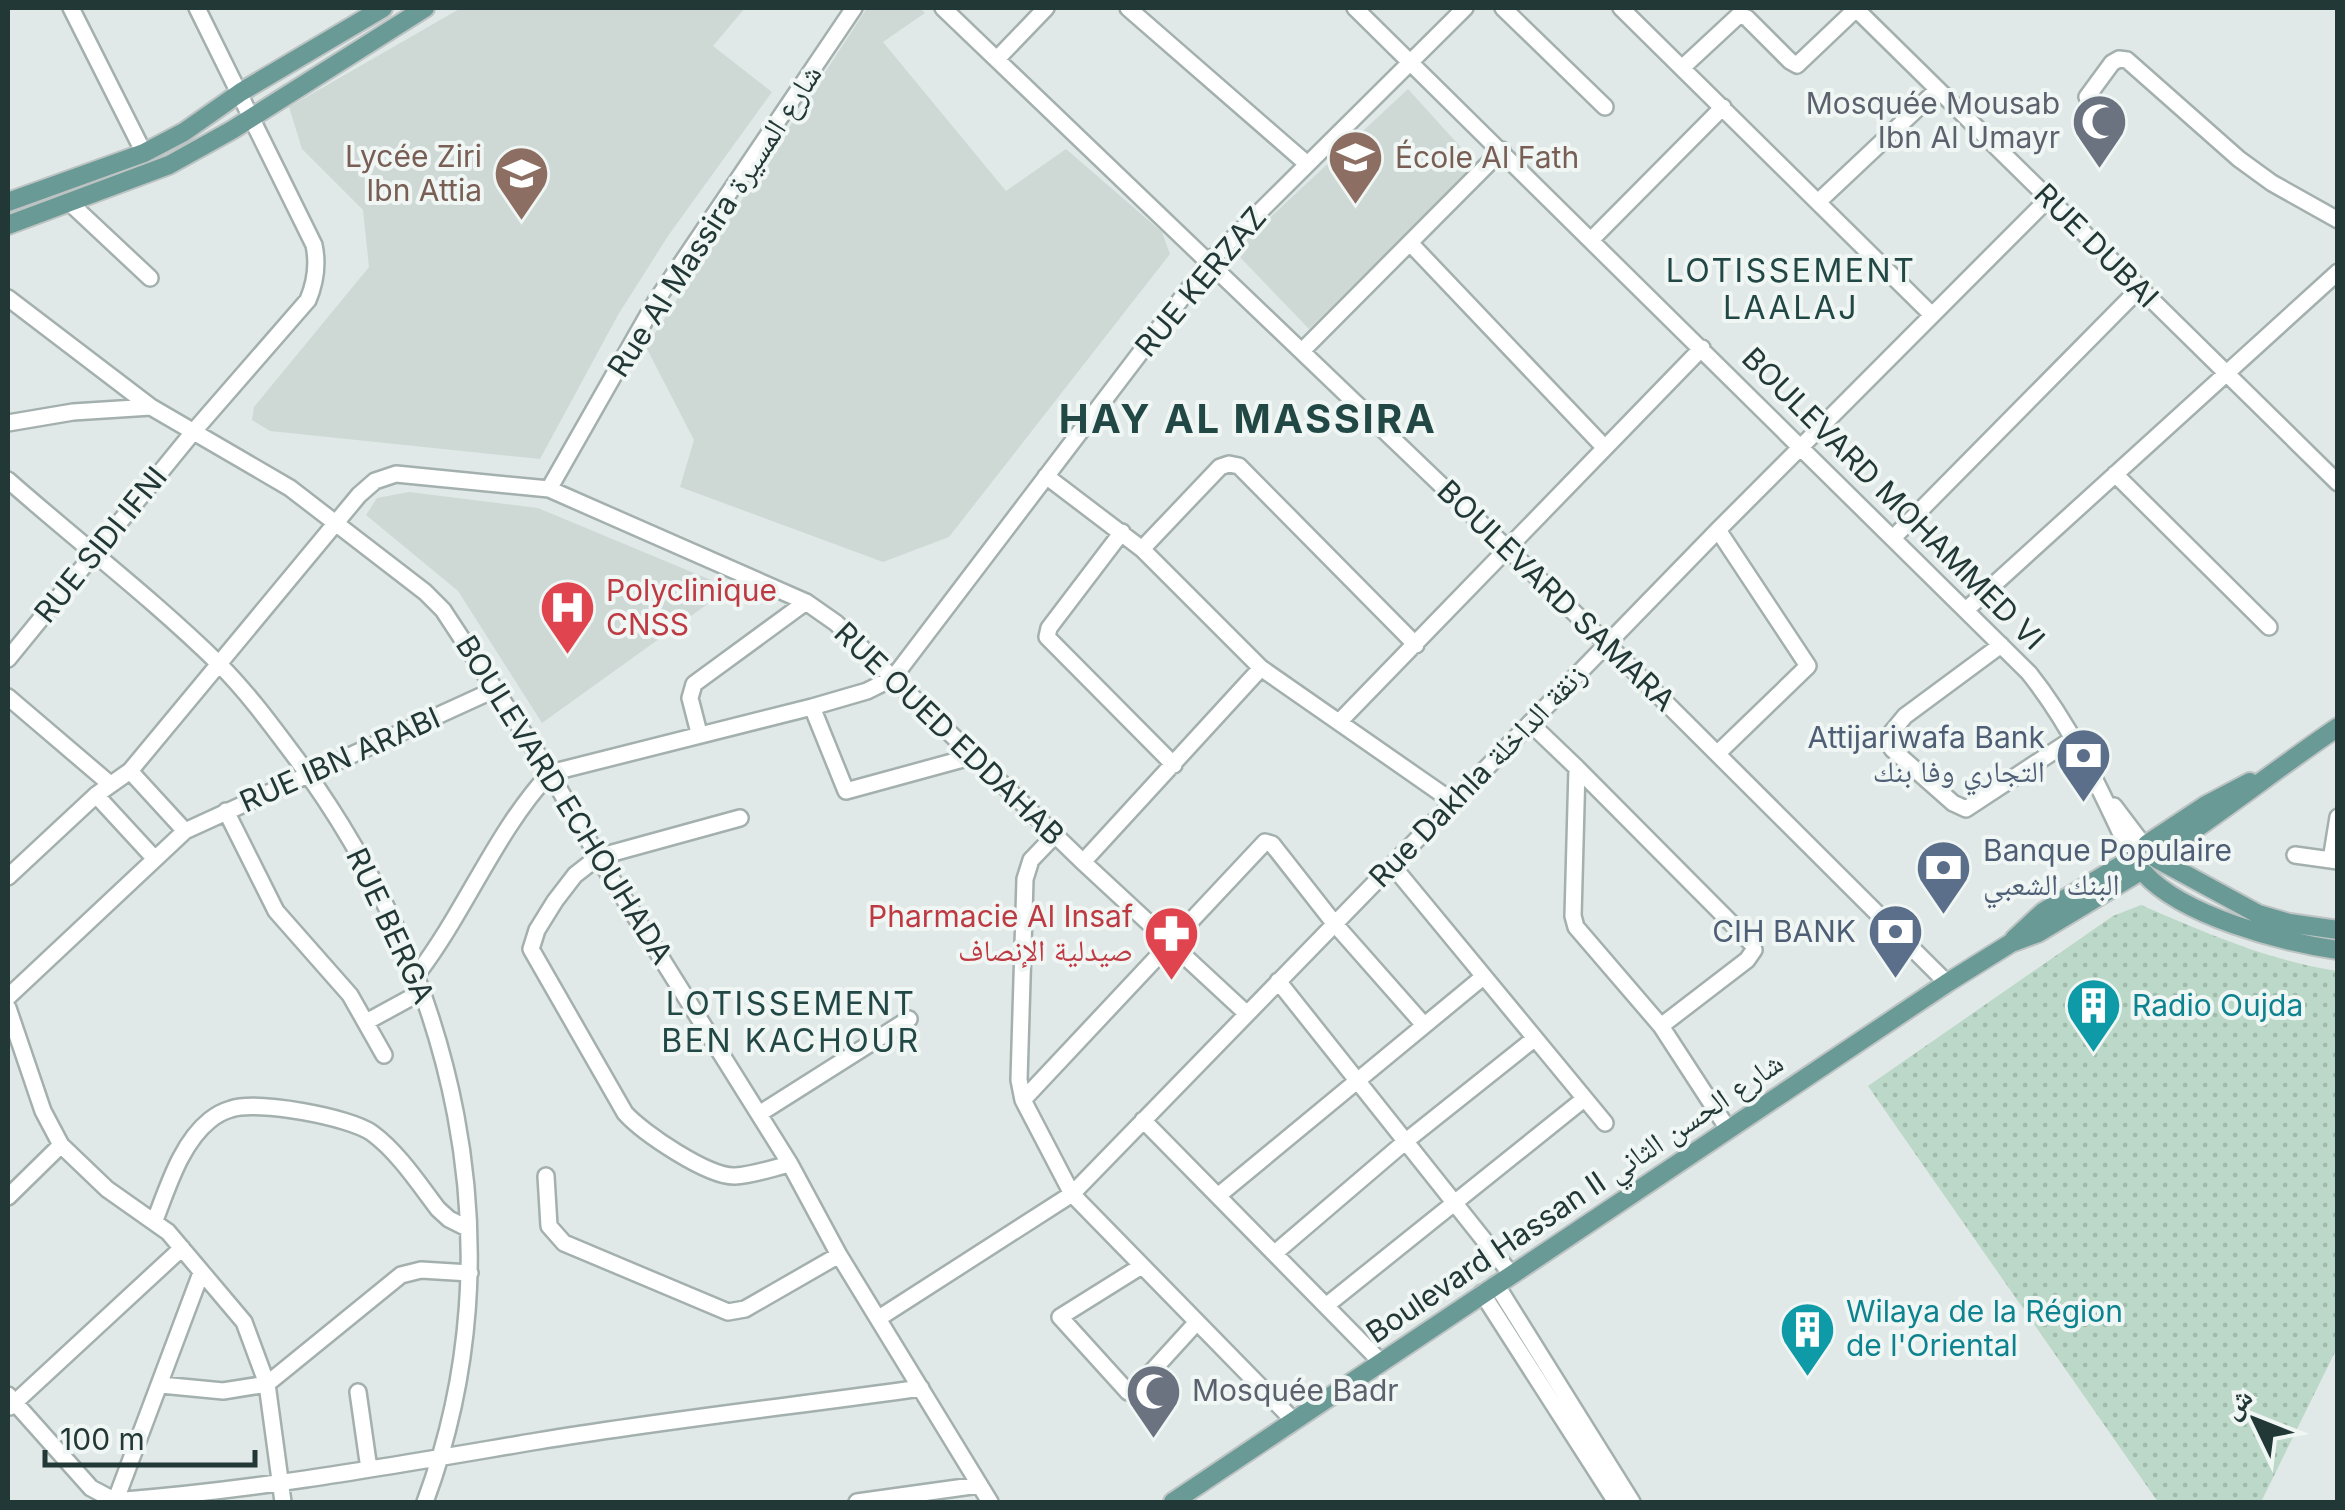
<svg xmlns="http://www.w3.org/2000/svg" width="2345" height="1510" viewBox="0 0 2345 1510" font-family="Inter,'Noto Naskh Arabic',sans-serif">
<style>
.built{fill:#ced9d6}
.grass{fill:url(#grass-dots)}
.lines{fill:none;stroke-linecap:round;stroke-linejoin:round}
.minor-casing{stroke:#a3b0ae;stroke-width:20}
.major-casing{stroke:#bdc3c3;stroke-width:22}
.minor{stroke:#fff;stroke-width:15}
.major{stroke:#699a96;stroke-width:18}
.labels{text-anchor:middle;stroke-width:8;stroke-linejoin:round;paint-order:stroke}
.worship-label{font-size:30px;fill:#5b616d;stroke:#f0f6f4;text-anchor:end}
.education-label{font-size:30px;fill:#785e54;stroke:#f0f6f4;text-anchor:end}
.street-label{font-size:30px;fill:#223836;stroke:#f0f6f4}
.health-label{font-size:30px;fill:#be3a42;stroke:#f0f6f4;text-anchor:start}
.service-label{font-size:30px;fill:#4e5e75;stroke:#f0f6f4;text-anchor:end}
.culture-label{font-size:30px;fill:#0d838f;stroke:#f0f6f4;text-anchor:start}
.neighbourhood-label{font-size:32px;letter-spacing:2.5px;fill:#214845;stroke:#f0f6f4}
.district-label{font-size:40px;font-weight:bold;letter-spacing:2.5px;fill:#214845;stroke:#f0f6f4}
</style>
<defs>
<pattern id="grass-dots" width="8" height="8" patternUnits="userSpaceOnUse" patternTransform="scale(2.5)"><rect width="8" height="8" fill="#bbd8c8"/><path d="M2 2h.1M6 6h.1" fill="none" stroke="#a0baac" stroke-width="1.8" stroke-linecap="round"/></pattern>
</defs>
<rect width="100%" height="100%" fill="#e0e9e7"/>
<path class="built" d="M 461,8 L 745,8 L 713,46 L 772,92 L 668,236 L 618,315 L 540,459 L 270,431 L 252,420 L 254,407 L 369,267 L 363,210 L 302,149 L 289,107 Z
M 867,8 L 920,8 L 925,13 L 883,42 L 1006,191 L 1066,149 L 1162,232 L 1170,254 L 949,537 L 883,562 L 680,487 L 694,440 L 646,347 Z
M 1408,89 L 1476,164 L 1309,329 L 1234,251 Z
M 409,492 L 538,508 L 730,588 L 542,723 L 458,591 L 366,515 L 377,498 Z"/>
<path class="grass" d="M 2141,905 C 2206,933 2267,960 2337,971 L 2337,1348 L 2261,1502 L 2158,1502 L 1868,1086 L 2113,916 Z"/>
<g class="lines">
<defs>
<path id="minor" d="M 71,8 L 144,153
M 943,8 L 1607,644 L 1947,983
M 1128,8 L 1306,163
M 1355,8 L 2029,673 C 2072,727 2100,789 2129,851
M 1503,8 L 1605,107
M 1621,8 L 1931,314
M 1855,8 L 2338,483
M 998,58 L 1046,8
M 1683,67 L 1739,15 L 1747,18 L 1790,61 L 1797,65 L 1856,9
M 2087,97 L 2112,63 L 2119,59 L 2127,60 L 2239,159 L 2272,183 L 2338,220
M 1818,202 L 1937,90
M 71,204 L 150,278
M 1592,239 L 1723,107
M 1411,244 L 1605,448
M 8,298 L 151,407 L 290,488 L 425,592 L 443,610 L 550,773 L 598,857 L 790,1164 L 839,1255 L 990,1502
M 1302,351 L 1502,150
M 8,423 L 73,412 L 151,407
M 2115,474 L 2269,627
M 1046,476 L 1142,549 L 1261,668 L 1452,801
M 8,480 C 77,541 153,599 219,664 C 248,693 272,726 296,758 C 455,973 520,1247 425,1502
M 549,489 L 656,301 L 854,8
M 1718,530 L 1808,666 L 1718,753
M 1122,532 L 1049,628 L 1047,637 L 1174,765
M 1893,538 L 2140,288
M 1142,549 L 1220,467 L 1229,464 L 1239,466 L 1416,645
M 1967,609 L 2338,272
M 2001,645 L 1905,716 L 1891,733 L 1892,749 L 1953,803 L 1966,809 L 2074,738
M 8,659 L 194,431 L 308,300 C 316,281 318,264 314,245 L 197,8
M 8,697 L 110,784
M 812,707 L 846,791 L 974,756
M 1341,720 L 1702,348
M 1530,723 L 1577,768 L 1573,916 L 1576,927 L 1661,1026 L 1728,1129
M 699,733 L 690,698 L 694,684 L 806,602
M 1577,768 L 1752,944 L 1754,950 L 1747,960 L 1661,1026
M 130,771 L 185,831
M 96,795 L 155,859
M 2114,806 L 2142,843
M 226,811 L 276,911 L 350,995 L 384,1055
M 740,818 L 598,857 L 575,875 L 555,901 L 537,930 L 531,949 L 625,1113 C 643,1133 708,1177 735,1176 C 753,1175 773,1168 790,1164
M 1055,835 L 1031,860 L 1025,879 L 1019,1080 L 1023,1100 L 1072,1194 L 1292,1419
M 2295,855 L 2338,861
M 2331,860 L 2338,817
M 1083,862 L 1261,668
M 1392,865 L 1605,1123
M 8,877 L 96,795 L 130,771 L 359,495 L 375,481 L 396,474 L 549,489 L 806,602 L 836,623 L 1083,862 L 1246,1013
M 418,973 C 466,910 496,831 550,773 L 812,707 L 867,691 L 893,678 L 1210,261 L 1465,8
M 1278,981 L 1511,1274
M 8,997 L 185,831 L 496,689
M 8,1008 L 43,1111 L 61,1145 L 107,1189 L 168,1232 L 244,1322 L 267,1384 L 283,1502
M 368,1021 L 423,991
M 1023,1100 L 1265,842 L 1272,844 L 1334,923 L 1424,1025
M 759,1114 L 909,1019
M 1143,1120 L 1380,1361
M 546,1176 L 549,1226 L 564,1243 L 728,1312 L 745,1309 L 839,1255
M 1219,1195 L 1483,977
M 8,1197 L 61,1145
M 155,1220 C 168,1187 181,1143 210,1120 C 215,1116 224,1111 231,1109 C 257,1100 350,1117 372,1133 C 398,1152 419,1184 438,1209 L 449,1219 L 467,1228
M 1275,1253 L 1406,1141 L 1534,1039
M 1140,1267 L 1060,1317 L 1128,1392 L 1134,1391 L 1196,1323
M 1496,1284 L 1632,1502
M 1482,1293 L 1616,1502
M 1327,1305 L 1584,1099
M 879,1318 L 1072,1194 L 1718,530 L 2049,198
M 161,1385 L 223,1391 L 267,1384 L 401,1275 L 421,1270 L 470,1273
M 358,1392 L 369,1469
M 8,1395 L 91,1488 L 108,1497 L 125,1500 C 264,1489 401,1464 538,1441 C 665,1420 794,1406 921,1388
M 10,1407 L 182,1248
M 115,1502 L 201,1273
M 857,1502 L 979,1485"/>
<path id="major" d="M 8,202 L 144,153 L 184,132 L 241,92 L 383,8
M 8,225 L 169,165 L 232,130 L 425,8
M 2147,844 L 2206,805 L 2250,782
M 2157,855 C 2219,815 2276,769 2338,727
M 2157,859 L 2258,914 L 2289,923 L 2338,930
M 2144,873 C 2183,916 2281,942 2338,950
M 2014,939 L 2043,912 L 2128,861
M 1173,1502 L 1947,983 L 2011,943 L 2038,933 L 2139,872"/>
</defs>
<use href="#minor" class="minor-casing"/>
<use href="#major" class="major-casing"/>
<use href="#minor" class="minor"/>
<use href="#major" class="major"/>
</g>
<defs>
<symbol id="mosque-pin" viewBox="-11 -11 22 30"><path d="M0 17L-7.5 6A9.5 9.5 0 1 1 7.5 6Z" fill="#6b7280" stroke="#f0f6f4"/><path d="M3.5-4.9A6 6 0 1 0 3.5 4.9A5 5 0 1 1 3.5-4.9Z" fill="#fff"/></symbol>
<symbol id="school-pin" viewBox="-11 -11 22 30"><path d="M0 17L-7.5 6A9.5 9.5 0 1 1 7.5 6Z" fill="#8d6e63" stroke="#f0f6f4"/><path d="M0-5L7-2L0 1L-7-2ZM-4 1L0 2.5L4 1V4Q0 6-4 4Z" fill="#fff"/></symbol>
<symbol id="hospital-pin" viewBox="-11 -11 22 30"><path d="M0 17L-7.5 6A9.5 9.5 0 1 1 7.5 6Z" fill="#e0444e" stroke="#f0f6f4"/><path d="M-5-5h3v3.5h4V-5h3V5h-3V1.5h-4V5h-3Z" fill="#fff"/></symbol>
<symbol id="bank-pin" viewBox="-11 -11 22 30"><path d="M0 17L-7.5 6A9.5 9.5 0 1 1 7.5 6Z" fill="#5c6f8a" stroke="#f0f6f4"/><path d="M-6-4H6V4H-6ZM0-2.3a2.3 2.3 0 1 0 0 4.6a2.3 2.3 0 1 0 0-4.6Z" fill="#fff"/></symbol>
<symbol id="pharmacy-pin" viewBox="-11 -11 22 30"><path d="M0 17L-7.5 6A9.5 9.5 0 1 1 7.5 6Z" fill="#e0444e" stroke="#f0f6f4"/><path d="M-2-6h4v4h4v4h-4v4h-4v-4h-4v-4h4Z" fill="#fff"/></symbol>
<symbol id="building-pin" viewBox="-11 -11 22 30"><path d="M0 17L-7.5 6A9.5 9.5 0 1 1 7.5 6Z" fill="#0f9aa8" stroke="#f0f6f4"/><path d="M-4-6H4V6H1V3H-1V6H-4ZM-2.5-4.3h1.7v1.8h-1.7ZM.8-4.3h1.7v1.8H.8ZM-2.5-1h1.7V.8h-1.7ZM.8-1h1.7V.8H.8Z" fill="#fff"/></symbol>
</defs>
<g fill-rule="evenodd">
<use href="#mosque-pin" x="2068" y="90" width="63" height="86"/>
<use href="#school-pin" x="1324" y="126" width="63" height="86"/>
<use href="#school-pin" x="490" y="142" width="63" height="86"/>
<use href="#hospital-pin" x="536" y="576" width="63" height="86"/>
<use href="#bank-pin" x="2052" y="724" width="63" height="86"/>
<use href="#bank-pin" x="1912" y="836" width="63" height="86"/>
<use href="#bank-pin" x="1864" y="900" width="63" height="86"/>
<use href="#pharmacy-pin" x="1140" y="902" width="63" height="86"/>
<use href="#building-pin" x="2062" y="974" width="63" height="86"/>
<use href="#building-pin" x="1776" y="1298" width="63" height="86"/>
<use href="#mosque-pin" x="1122" y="1360" width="63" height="86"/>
</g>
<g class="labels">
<g class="worship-label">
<text x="2060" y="114">Mosquée Mousab<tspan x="2060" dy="34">Ibn Al Umayr</tspan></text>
<text x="1192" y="1401" text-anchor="start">Mosquée Badr</text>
</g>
<g class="education-label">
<text x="482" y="167">Lycée Ziri<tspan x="482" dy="34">Ibn Attia</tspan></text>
<text x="1395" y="168" text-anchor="start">École Al Fath</text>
</g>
<g class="street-label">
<text transform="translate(715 221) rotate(-57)" y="10">Rue Al Massira شارع المسيرة</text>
<text transform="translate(2096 246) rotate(45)" y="10">RUE DUBAI</text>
<text transform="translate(1201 282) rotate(-50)" y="10">RUE KERZAZ</text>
<text transform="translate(1893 499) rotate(45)" y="10">BOULEVARD MOHAMMED VI</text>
<text transform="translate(101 545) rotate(-51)" y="10">RUE SIDI IFNI</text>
<text transform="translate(1556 596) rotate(44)" y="10">BOULEVARD SAMARA</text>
<text transform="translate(949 734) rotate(44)" y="10">RUE OUED EDDAHAB</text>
<text transform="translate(340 760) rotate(-24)" y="10">RUE IBN ARABI</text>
<text transform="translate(1478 776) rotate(-46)" y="10">Rue Dakhla زنقة الداخلة</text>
<text transform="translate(564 800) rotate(58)" y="10">BOULEVARD ECHOUHADA</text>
<text transform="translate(390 926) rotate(65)" y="10">RUE BERGA</text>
<text transform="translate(1575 1198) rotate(-34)" y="10">Boulevard Hassan II شارع الحسن الثاني</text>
</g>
<g class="health-label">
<text x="606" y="601">Polyclinique<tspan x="606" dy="34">CNSS</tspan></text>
<text x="1133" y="927" text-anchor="end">Pharmacie Al Insaf<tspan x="1133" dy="34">صيدلية الإنصاف</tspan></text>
</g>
<g class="service-label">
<text x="2045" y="748">Attijariwafa Bank<tspan x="2045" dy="34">التجاري وفا بنك</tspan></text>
<text x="1983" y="861" text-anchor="start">Banque Populaire<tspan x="1983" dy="34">البنك الشعبي</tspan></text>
<text x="1856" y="942">CIH BANK</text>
</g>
<g class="culture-label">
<text x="2132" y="1016">Radio Oujda</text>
<text x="1846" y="1322">Wilaya de la Région<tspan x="1846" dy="34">de l'Oriental</tspan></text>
</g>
<g class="neighbourhood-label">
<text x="1791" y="282">LOTISSEMENT<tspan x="1791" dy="37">LAALAJ</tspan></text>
<text x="791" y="1015">LOTISSEMENT<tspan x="791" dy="37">BEN KACHOUR</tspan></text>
</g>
<g class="district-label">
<text x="1248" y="433">HAY AL MASSIRA</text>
</g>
</g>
<rect width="2345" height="1510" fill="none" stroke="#223836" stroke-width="20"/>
<g transform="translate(2255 1420) rotate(313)" stroke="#f0f6f4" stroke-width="8" paint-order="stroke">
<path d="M0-8L18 38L0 25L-18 38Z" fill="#223836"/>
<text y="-15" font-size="28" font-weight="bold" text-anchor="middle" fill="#223836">ش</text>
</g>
<path d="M45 1450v15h210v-15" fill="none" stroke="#223836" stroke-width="5"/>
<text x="60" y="1450" font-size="30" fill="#223836" stroke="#f0f6f4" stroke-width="8" paint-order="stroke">100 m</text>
</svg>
